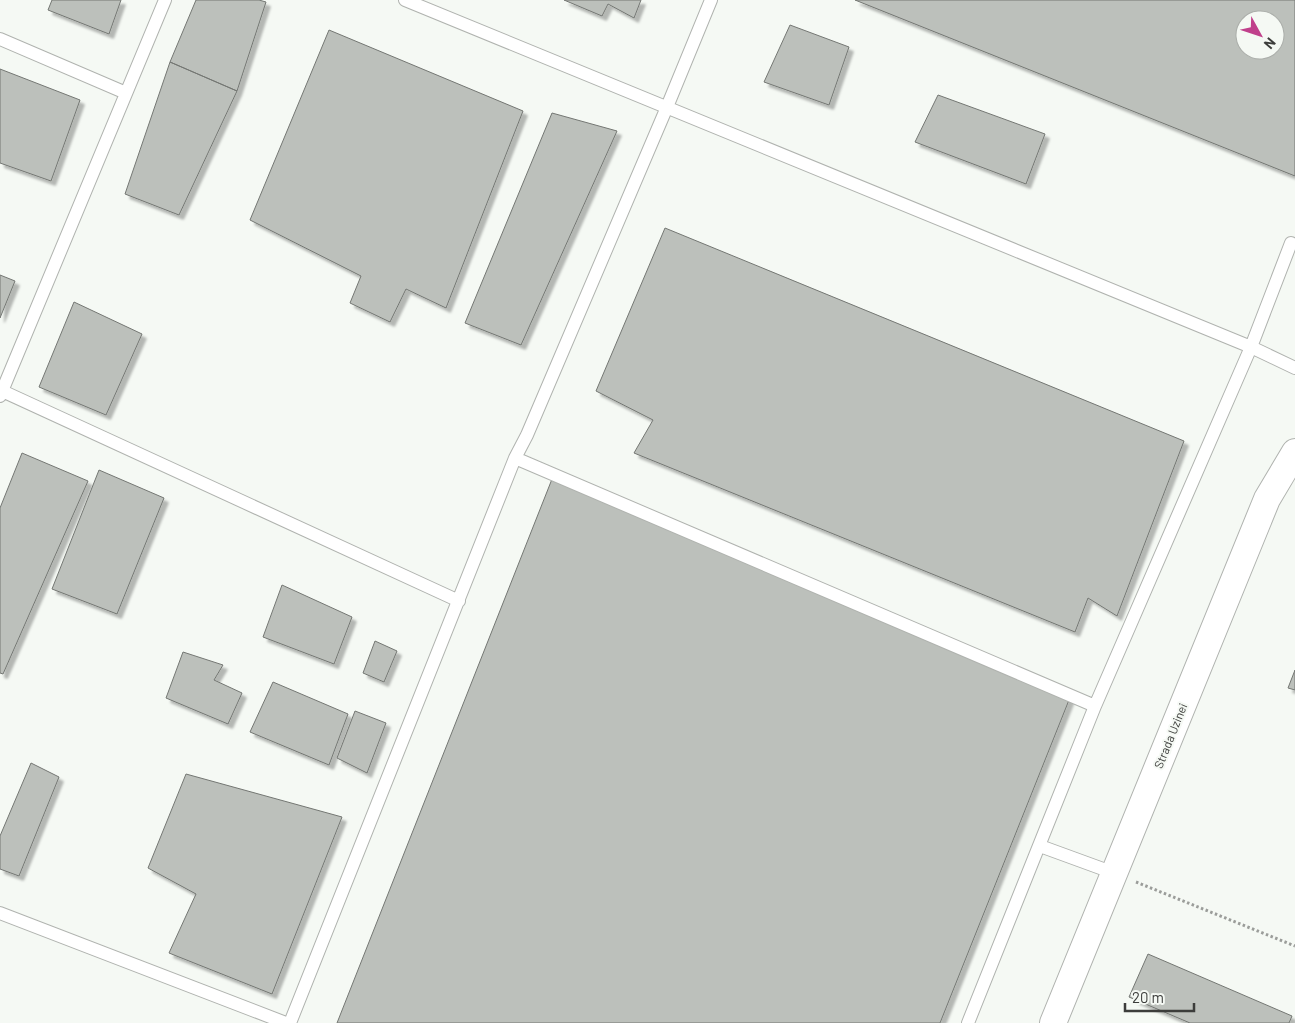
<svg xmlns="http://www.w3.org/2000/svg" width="1295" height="1023" viewBox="0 0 1295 1023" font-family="Barlow,sans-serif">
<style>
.building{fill:#bcc0bb;stroke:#747773;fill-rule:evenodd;filter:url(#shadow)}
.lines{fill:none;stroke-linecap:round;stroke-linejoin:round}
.lane-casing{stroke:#b0b3af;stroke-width:14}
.street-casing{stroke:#b0b3af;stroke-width:28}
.path{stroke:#9b9d9a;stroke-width:3;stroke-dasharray:2.5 2.5;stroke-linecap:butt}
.lane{stroke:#fff;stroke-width:12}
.street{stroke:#fff;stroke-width:26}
.labels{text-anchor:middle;stroke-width:4;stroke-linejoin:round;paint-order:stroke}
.street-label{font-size:12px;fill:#3c3d3b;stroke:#f5f9f4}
</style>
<defs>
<filter id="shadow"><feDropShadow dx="4.5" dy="4.5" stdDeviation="1" flood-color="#0004"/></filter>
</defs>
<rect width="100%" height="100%" fill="#f5f9f4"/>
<path class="building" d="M 52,0 L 121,0 L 109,34 L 48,10 Z
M 196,0 L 259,0 L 266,2 L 237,91 L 170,62 Z
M 564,0 L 641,0 L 634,18 L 608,4 L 602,16 Z
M 855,0 L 1295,0 L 1295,176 ZM 1245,20 L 1275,20 L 1275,50 L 1245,50 Z
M 790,25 L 849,47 L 829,105 L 764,82 Z
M 329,30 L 523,111 L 446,308 L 406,289 L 390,322 L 350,303 L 361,276 L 250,220 Z
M 170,62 L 237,91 L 179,215 L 125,194 Z
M 0,69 L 80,100 L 51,181 L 0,163 Z
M 938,95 L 1045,134 L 1026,184 L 915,142 Z
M 552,113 L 617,131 L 521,345 L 465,323 Z
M 665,228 L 1184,441 L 1117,616 L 1088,598 L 1075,632 L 634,453 L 653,420 L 596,391 Z
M 0,275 L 15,281 L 0,318 Z
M 74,302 L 142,334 L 106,415 L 39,387 Z
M 22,453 L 88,481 L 3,674 L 0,673 L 0,508 Z
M 99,470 L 164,498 L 117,614 L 52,589 Z
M 554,474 L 1071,695 L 940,1023 L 337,1023 Z
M 282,585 L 352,617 L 334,664 L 263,637 Z
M 375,641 L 397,651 L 384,682 L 363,673 Z
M 183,652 L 223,665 L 214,680 L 242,693 L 228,724 L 166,698 Z
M 1295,670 L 1295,690 L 1288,688 Z
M 273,682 L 348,714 L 329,765 L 250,732 Z
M 355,711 L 386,723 L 367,773 L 337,758 Z
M 31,763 L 59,777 L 19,876 L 0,869 L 0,836 Z
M 186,774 L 342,817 L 272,994 L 169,953 L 196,894 L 148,868 Z
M 1148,954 L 1292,1016 L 1289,1023 L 1190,1023 L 1129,997 Z"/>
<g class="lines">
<defs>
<path id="lane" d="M 405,0 L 1251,347 L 1295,368
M 0,39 L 126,93
M 0,390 L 459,601
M 0,396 L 165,0
M 515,458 L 1095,706
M 1040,846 L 1114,873
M 0,913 L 286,1023
M 290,1023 L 515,458 L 527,435 L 667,107 L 711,0
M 968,1023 L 1095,706 L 1251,347 L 1291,243"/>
<path id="street" d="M 1053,1023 L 1267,499 L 1295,452"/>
</defs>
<use href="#lane" class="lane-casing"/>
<use href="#street" class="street-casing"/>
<path class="path" d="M 1136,882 L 1295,946"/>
<use href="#lane" class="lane"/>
<use href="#street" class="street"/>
</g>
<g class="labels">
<g class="street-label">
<text transform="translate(1171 736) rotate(-68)" y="4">Strada Uzinei</text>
</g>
</g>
<g transform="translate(1260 35) rotate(130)"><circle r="24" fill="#f5f9f4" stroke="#abaeaa"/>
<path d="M0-4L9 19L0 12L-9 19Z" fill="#c0408b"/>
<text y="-8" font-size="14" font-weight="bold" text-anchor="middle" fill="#3c3d3b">N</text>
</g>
<path d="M1125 1003v8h69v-8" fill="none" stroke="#3c3d3b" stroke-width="2.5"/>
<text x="1132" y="1003" font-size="15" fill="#3c3d3b" stroke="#f5f9f4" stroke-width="4" paint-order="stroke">20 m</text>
</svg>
